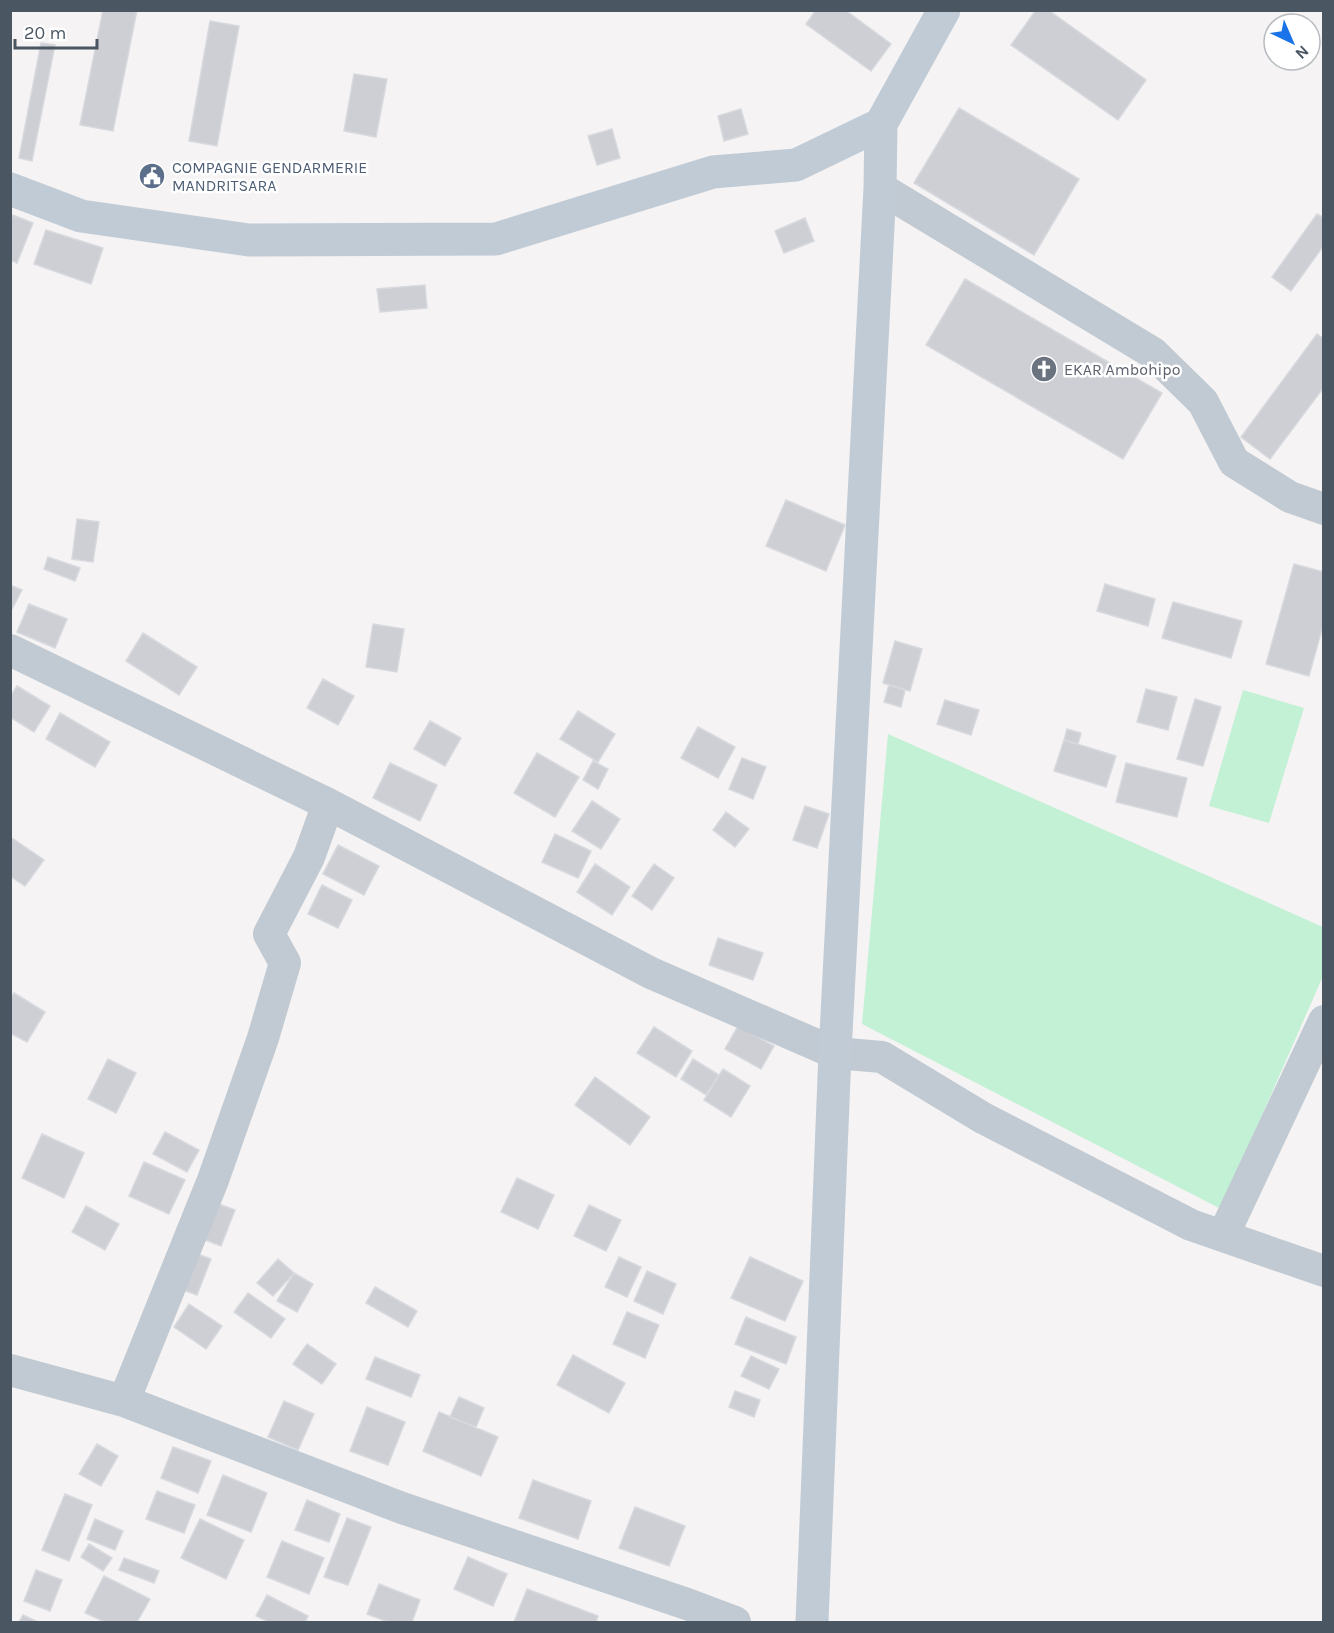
<svg xmlns="http://www.w3.org/2000/svg" width="1334" height="1633" viewBox="0 0 1334 1633" font-family="Karla,sans-serif">
<style>
.green{fill:#c3f1d5}
.building{fill:#cdcfd5;stroke:#d7d9de;stroke-width:1.5}
.lines{fill:none;stroke-linecap:round;stroke-linejoin:round}
.street{stroke:#c1cad2;stroke-width:32}
.secondary{stroke:#c1cbd6;stroke-width:33}
.labels{text-anchor:middle;stroke-width:5;stroke-linejoin:round;paint-order:stroke}
.service-label{font-size:16px;fill:#4e5e75;stroke:#fff;text-anchor:start}
.worship-label{font-size:16px;fill:#5b616d;stroke:#fff;text-anchor:start}
</style>
<rect width="100%" height="100%" fill="#f5f3f3"/>
<path class="green" d="M 1243,690 L 1304,708 L 1269,823 L 1209,806 Z
M 888,734 L 1323,927 L 1323,976 L 1221,1209 L 862,1024 Z"/>
<path class="building" d="M 103,10 L 137,10 L 113,131 L 80,125 Z
M 816,10 L 845,10 L 891,44 L 871,71 L 806,24 Z
M 1036,10 L 1048,10 L 1146,80 L 1118,120 L 1011,45 Z
M 210,21 L 239,26 L 217,146 L 189,141 Z
M 41,43 L 55,45 L 32,161 L 19,158 Z
M 354,74 L 387,79 L 376,137 L 344,131 Z
M 959,108 L 1079,179 L 1034,255 L 914,183 Z
M 741,109 L 748,134 L 724,141 L 718,116 Z
M 612,129 L 620,158 L 597,165 L 588,136 Z
M 10,214 L 33,223 L 17,263 L 10,260 Z
M 1317,214 L 1324,218 L 1324,245 L 1291,291 L 1272,277 Z
M 805,218 L 814,241 L 784,253 L 775,231 Z
M 46,230 L 103,248 L 91,284 L 34,264 Z
M 965,279 L 1162,393 L 1123,459 L 926,345 Z
M 425,285 L 427,308 L 380,312 L 377,289 Z
M 1317,334 L 1324,339 L 1324,387 L 1270,459 L 1241,437 Z
M 786,500 L 845,525 L 826,571 L 766,546 Z
M 77,519 L 99,522 L 93,562 L 72,559 Z
M 48,557 L 80,568 L 75,581 L 44,569 Z
M 1294,564 L 1324,572 L 1324,622 L 1309,676 L 1266,664 Z
M 1105,584 L 1155,599 L 1148,626 L 1097,611 Z
M 10,585 L 22,590 L 10,613 Z
M 1173,602 L 1242,621 L 1231,658 L 1162,638 Z
M 29,604 L 67,619 L 55,648 L 17,632 Z
M 373,624 L 404,629 L 397,672 L 366,667 Z
M 143,633 L 197,667 L 179,695 L 126,661 Z
M 895,641 L 922,649 L 910,691 L 883,683 Z
M 323,679 L 354,696 L 338,725 L 307,708 Z
M 889,685 L 905,690 L 901,707 L 884,702 Z
M 17,686 L 50,706 L 34,732 L 10,717 L 10,697 Z
M 1146,689 L 1177,697 L 1168,730 L 1137,722 Z
M 1195,699 L 1221,707 L 1203,766 L 1177,759 Z
M 945,700 L 979,710 L 971,735 L 937,724 Z
M 578,711 L 615,734 L 598,762 L 560,739 Z
M 60,713 L 110,742 L 95,767 L 46,739 Z
M 430,721 L 461,738 L 445,766 L 414,749 Z
M 698,727 L 735,747 L 718,778 L 681,758 Z
M 1067,729 L 1081,733 L 1078,744 L 1064,740 Z
M 1064,740 L 1116,756 L 1106,787 L 1054,771 Z
M 537,753 L 579,777 L 555,817 L 514,793 Z
M 742,758 L 766,767 L 753,799 L 729,789 Z
M 593,761 L 608,769 L 598,789 L 583,780 Z
M 390,763 L 437,785 L 420,821 L 373,798 Z
M 1126,763 L 1187,778 L 1177,817 L 1116,802 Z
M 592,801 L 620,819 L 601,849 L 572,831 Z
M 805,806 L 829,814 L 817,848 L 793,840 Z
M 726,812 L 749,829 L 735,847 L 713,830 Z
M 555,834 L 591,851 L 578,878 L 542,862 Z
M 12,838 L 44,860 L 25,886 L 10,876 L 10,841 Z
M 338,845 L 379,866 L 364,895 L 323,874 Z
M 595,864 L 630,887 L 612,915 L 577,892 Z
M 654,864 L 674,878 L 652,910 L 632,896 Z
M 322,885 L 352,900 L 338,928 L 308,914 Z
M 718,938 L 763,953 L 753,980 L 709,965 Z
M 14,993 L 45,1012 L 27,1042 L 10,1033 L 10,998 Z
M 738,1026 L 774,1046 L 761,1069 L 725,1049 Z
M 654,1027 L 692,1051 L 676,1077 L 637,1053 Z
M 108,1059 L 136,1073 L 116,1113 L 88,1099 Z
M 693,1059 L 719,1075 L 706,1095 L 681,1079 Z
M 723,1069 L 750,1086 L 731,1117 L 704,1100 Z
M 595,1077 L 650,1117 L 630,1145 L 575,1105 Z
M 165,1132 L 199,1150 L 187,1172 L 153,1154 Z
M 42,1134 L 84,1153 L 64,1198 L 22,1178 Z
M 144,1162 L 185,1180 L 169,1214 L 129,1196 Z
M 517,1178 L 554,1195 L 538,1229 L 501,1212 Z
M 208,1200 L 235,1210 L 221,1246 L 195,1236 Z
M 589,1205 L 621,1220 L 606,1251 L 574,1236 Z
M 86,1206 L 119,1224 L 105,1250 L 72,1232 Z
M 192,1252 L 211,1259 L 197,1295 L 178,1288 Z
M 619,1257 L 641,1267 L 627,1297 L 605,1287 Z
M 750,1257 L 803,1281 L 785,1321 L 731,1298 Z
M 278,1259 L 294,1273 L 273,1296 L 257,1283 Z
M 647,1271 L 676,1284 L 663,1314 L 634,1301 Z
M 294,1273 L 313,1284 L 297,1312 L 277,1301 Z
M 375,1287 L 417,1311 L 408,1327 L 366,1303 Z
M 248,1293 L 285,1319 L 271,1338 L 234,1312 Z
M 189,1304 L 222,1326 L 206,1349 L 174,1327 Z
M 627,1312 L 659,1325 L 645,1358 L 613,1344 Z
M 746,1317 L 796,1337 L 786,1364 L 735,1344 Z
M 307,1344 L 336,1364 L 322,1384 L 293,1364 Z
M 573,1355 L 625,1383 L 609,1413 L 557,1385 Z
M 751,1356 L 779,1369 L 769,1389 L 741,1376 Z
M 375,1357 L 420,1375 L 411,1397 L 366,1379 Z
M 735,1391 L 760,1400 L 754,1417 L 729,1407 Z
M 459,1397 L 484,1408 L 476,1427 L 450,1417 Z
M 284,1401 L 314,1414 L 298,1450 L 268,1437 Z
M 367,1407 L 405,1422 L 388,1465 L 350,1451 Z
M 439,1412 L 498,1437 L 481,1476 L 423,1451 Z
M 97,1444 L 118,1456 L 101,1486 L 79,1474 Z
M 173,1447 L 211,1461 L 198,1493 L 161,1478 Z
M 223,1475 L 267,1493 L 251,1532 L 207,1515 Z
M 533,1480 L 591,1501 L 578,1539 L 519,1518 Z
M 157,1491 L 195,1505 L 184,1533 L 146,1519 Z
M 65,1494 L 92,1505 L 69,1561 L 42,1550 Z
M 307,1500 L 340,1514 L 329,1542 L 295,1530 Z
M 635,1507 L 685,1526 L 669,1566 L 619,1548 Z
M 347,1518 L 371,1527 L 348,1585 L 324,1577 Z
M 95,1519 L 123,1531 L 115,1550 L 87,1539 Z
M 200,1519 L 244,1540 L 226,1579 L 181,1558 Z
M 282,1541 L 324,1558 L 309,1594 L 267,1577 Z
M 89,1544 L 112,1558 L 103,1571 L 81,1557 Z
M 468,1557 L 507,1574 L 493,1606 L 454,1589 Z
M 124,1558 L 159,1571 L 154,1583 L 119,1570 Z
M 36,1570 L 62,1580 L 50,1611 L 24,1601 Z
M 104,1576 L 150,1599 L 137,1622 L 105,1622 L 85,1613 Z
M 379,1584 L 420,1600 L 412,1622 L 388,1622 L 367,1614 Z
M 527,1589 L 598,1616 L 596,1622 L 514,1622 Z
M 267,1595 L 308,1616 L 305,1622 L 269,1622 L 256,1616 Z
M 23,1615 L 38,1622 L 19,1622 Z"/>
<g class="lines">
<path class="street" d="M 880,188 L 1153,353 L 1203,402 L 1234,462 L 1290,497 L 1324,509
M 10,650 L 328,804 L 651,973 L 835,1053 L 882,1057 L 983,1118 L 1191,1225 L 1324,1271
M 1223,1236 L 1324,1021
M 10,1370 L 124,1401 L 402,1508 L 687,1604 L 735,1622
M 124,1401 L 213,1180 L 263,1038 L 285,963 L 269,934 L 309,857 L 328,804"/>
<path class="secondary" d="M 10,189 L 81,216 L 249,240 L 496,239 L 713,172 L 796,165 L 881,124 L 944,10
M 812,1622 L 835,1053 L 880,188 L 881,124"/>
</g>
<defs>
<symbol id="civic-disc" viewBox="-11 -11 22 22"><circle r="9.5" fill="#5c6f8a" stroke="#fff"/><path d="M-.6-6.5H3V-4.5H.6V-3L4-1V1h2V6H-6V1h2V-1L-.6-3ZM-1.2 2.5V6h2.4V2.5Z" fill="#fff"/></symbol>
<symbol id="church-disc" viewBox="-11 -11 22 22"><circle r="9.5" fill="#6b7280" stroke="#fff"/><path d="M-1.2-6h2.4v3.5h3.3v2.4h-3.3V6h-2.4V-.1h-3.3v-2.4h3.3Z" fill="#fff"/></symbol>
</defs>
<g fill-rule="evenodd">
<use href="#civic-disc" x="137" y="161" width="30" height="30"/>
<use href="#church-disc" x="1029" y="354" width="30" height="30"/>
</g>
<g class="labels">
<g class="service-label">
<text x="172" y="173">COMPAGNIE GENDARMERIE<tspan x="172" dy="18">MANDRITSARA</tspan></text>
</g>
<g class="worship-label">
<text x="1064" y="375">EKAR Ambohipo</text>
</g>
</g>
<rect width="1334" height="1633" fill="none" stroke="#4a5661" stroke-width="24"/>
<g transform="translate(1292 42) rotate(136)"><circle r="28" fill="#ffffff" stroke="#b7bbc0" stroke-width="1.5"/>
<path d="M0-4.5L10 22L0 15L-10 22Z" fill="#1a73e8"/>
<text y="-9" font-size="16" font-weight="bold" text-anchor="middle" fill="#4a5661">N</text>
</g>
<path d="M15 39v9h82v-9" fill="none" stroke="#4a5661" stroke-width="3"/>
<text x="24" y="39" font-size="18" fill="#4a5661" stroke="#ffffff" stroke-width="4.5" paint-order="stroke">20 m</text>
</svg>
